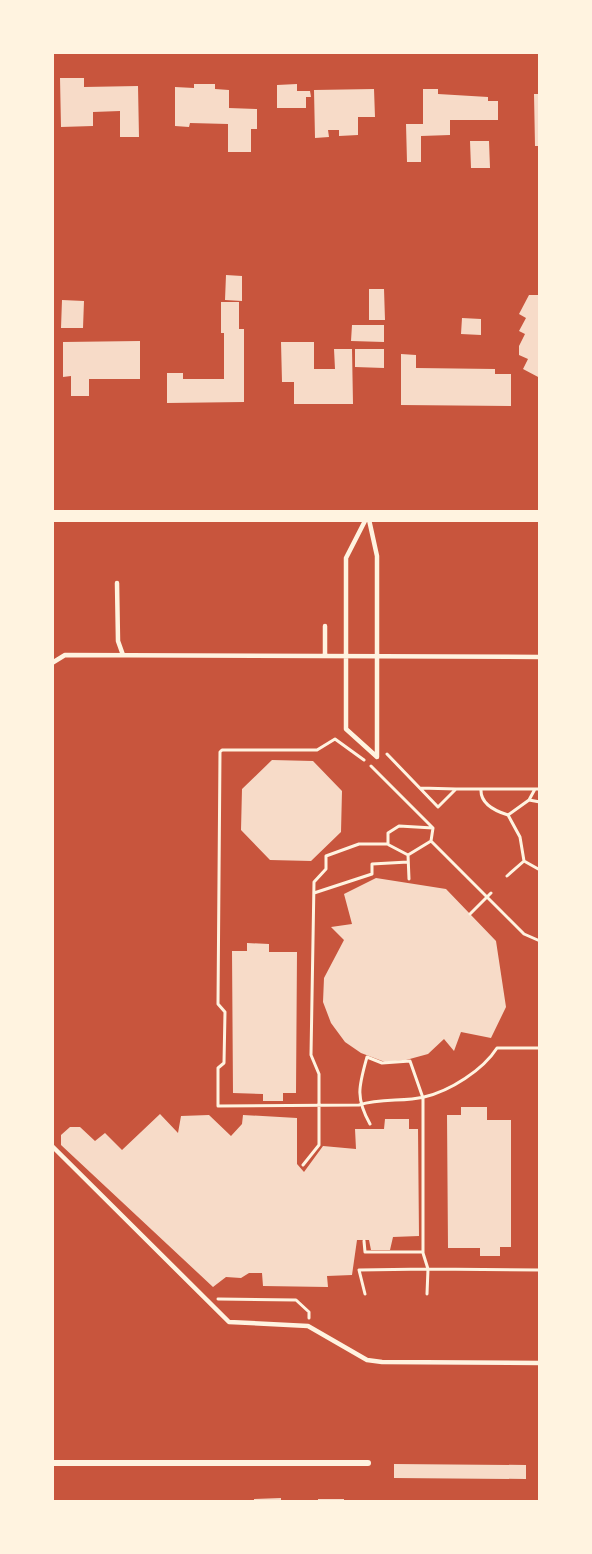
<svg xmlns="http://www.w3.org/2000/svg" width="592" height="1554" viewBox="0 0 592 1554" font-family="Figtree,sans-serif">
<style>
.building{fill:#f7dbc8}
.lines{fill:none;stroke-linecap:round;stroke-linejoin:round}
.path{stroke:#fff3e0;stroke-width:3}
.service{stroke:#fff3e0;stroke-width:4.5}
.minor{stroke:#fff3e0;stroke-width:6}
.secondary{stroke:#fff3e0;stroke-width:12}
</style>
<rect width="100%" height="100%" fill="#c8553d"/>
<path class="building" d="M 60,78 L 84,78 L 84,87 L 138,86 L 139,137 L 120,137 L 120,111 L 93,112 L 93,126 L 61,127 Z
M 194,84 L 215,84 L 215,89 L 229,90 L 229,108 L 257,109 L 257,129 L 251,129 L 251,152 L 228,152 L 228,124 L 190,123 L 189,127 L 175,126 L 175,87 L 194,88 Z
M 297,84 L 297,91 L 310,91 L 311,97 L 306,97 L 306,108 L 277,108 L 277,85 Z
M 374,89 L 375,117 L 358,117 L 358,135 L 339,136 L 339,130 L 328,130 L 329,137 L 315,138 L 314,90 Z
M 423,89 L 438,89 L 438,94 L 488,97 L 488,101 L 498,101 L 498,120 L 450,120 L 450,135 L 421,136 L 421,162 L 407,162 L 406,124 L 423,124 Z
M 534,94 L 540,94 L 540,146 L 535,146 Z
M 470,141 L 489,141 L 490,168 L 471,168 Z
M 226,275 L 242,276 L 242,301 L 225,300 Z
M 369,289 L 384,289 L 385,320 L 369,320 Z
M 529,295 L 540,295 L 540,378 L 523,369 L 528,359 L 519,355 L 519,346 L 525,334 L 519,331 L 526,318 L 519,314 Z
M 62,300 L 84,301 L 83,328 L 61,328 Z
M 221,302 L 239,302 L 239,329 L 244,329 L 244,402 L 167,403 L 167,373 L 183,373 L 183,379 L 224,379 L 224,333 L 221,333 Z
M 462,318 L 481,319 L 481,335 L 461,334 Z
M 352,325 L 384,325 L 384,342 L 351,341 Z
M 140,341 L 140,379 L 89,379 L 89,396 L 71,396 L 71,376 L 63,377 L 63,342 Z
M 281,342 L 314,342 L 314,369 L 335,369 L 334,349 L 352,349 L 353,404 L 294,404 L 294,382 L 282,382 Z
M 355,349 L 384,349 L 384,368 L 355,367 Z
M 401,354 L 416,355 L 416,368 L 495,369 L 495,374 L 511,374 L 511,406 L 401,405 Z
M 272,760 L 313,761 L 342,791 L 341,832 L 311,861 L 270,860 L 241,830 L 242,789 Z
M 376,878 L 446,889 L 496,941 L 506,1007 L 491,1038 L 461,1032 L 454,1051 L 444,1039 L 428,1054 L 406,1060 L 385,1062 L 361,1053 L 345,1042 L 331,1023 L 323,1002 L 324,978 L 344,940 L 331,927 L 352,924 L 344,894 Z
M 247,943 L 269,944 L 269,952 L 297,952 L 296,1093 L 283,1093 L 283,1101 L 263,1101 L 263,1094 L 233,1093 L 232,951 L 247,951 Z
M 461,1107 L 487,1107 L 487,1120 L 511,1120 L 511,1247 L 500,1247 L 500,1256 L 480,1256 L 480,1248 L 448,1248 L 447,1115 L 461,1115 Z
M 160,1114 L 178,1133 L 181,1116 L 209,1115 L 231,1136 L 242,1124 L 243,1115 L 297,1118 L 297,1164 L 304,1172 L 323,1146 L 356,1149 L 355,1129 L 384,1129 L 385,1119 L 409,1119 L 409,1129 L 418,1129 L 419,1236 L 393,1237 L 390,1250 L 371,1250 L 369,1240 L 357,1240 L 352,1275 L 327,1276 L 328,1287 L 263,1286 L 262,1273 L 249,1273 L 241,1278 L 226,1277 L 213,1287 L 61,1145 L 61,1135 L 70,1127 L 80,1127 L 95,1141 L 105,1133 L 122,1150 Z
M 394,1464 L 526,1465 L 526,1479 L 394,1478 Z
M 281,1498 L 281,1502 L 254,1502 L 254,1499 Z
M 318,1499 L 344,1499 L 344,1502 L 318,1502 Z"/>
<g class="lines">
<path class="path" d="M 387,754 L 438,807 L 456,789 L 481,789 C 480,804 495,811 508,815 L 520,837 L 524,861 L 507,876
M 364,760 L 335,739 L 317,750 L 222,750 L 220,752 L 218,1004 L 225,1012 L 224,1063 L 218,1068 L 218,1106 L 359,1105 C 381,1098 403,1102 424,1097 C 450,1091 483,1070 497,1048 L 540,1048
M 371,766 L 433,828 L 431,841 L 524,934 L 540,941
M 420,788 L 456,789
M 481,789 L 540,789
M 529,800 L 535,789
M 508,815 L 529,800 L 540,802
M 389,845 L 408,855 L 431,841
M 408,855 L 409,879
M 524,861 L 540,870
M 314,893 L 372,874 L 372,864 L 408,862
M 470,914 L 491,893
M 370,1124 C 355,1097 359,1086 367,1057 L 382,1063 L 410,1061 L 423,1098 L 423,1253 L 428,1269 L 540,1270
M 303,1165 L 319,1145 L 319,1074 L 311,1055 L 314,882 L 326,869 L 326,856 L 359,844 L 388,844 L 388,833 L 399,826 L 433,828
M 364,1241 L 365,1252 L 423,1252
M 365,1294 L 359,1270 L 428,1269 L 427,1294
M 218,1299 L 296,1300 L 309,1312 L 309,1318"/>
<path class="service" d="M 368,515 L 377,556 L 377,757 L 346,729 L 346,558 Z
M 117,583 L 118,641 L 123,655
M 325,656 L 325,626
M 52,663 L 65,655 L 540,657
M 52,1146 L 229,1322 L 308,1326 L 367,1360 L 382,1362 L 540,1363"/>
<path class="minor" d="M 52,1463 L 368,1463"/>
<path class="secondary" d="M 52,516 L 540,516"/>
</g>
<rect width="592" height="1554" fill="none" stroke="#fff3e0" stroke-width="108"/>
</svg>
